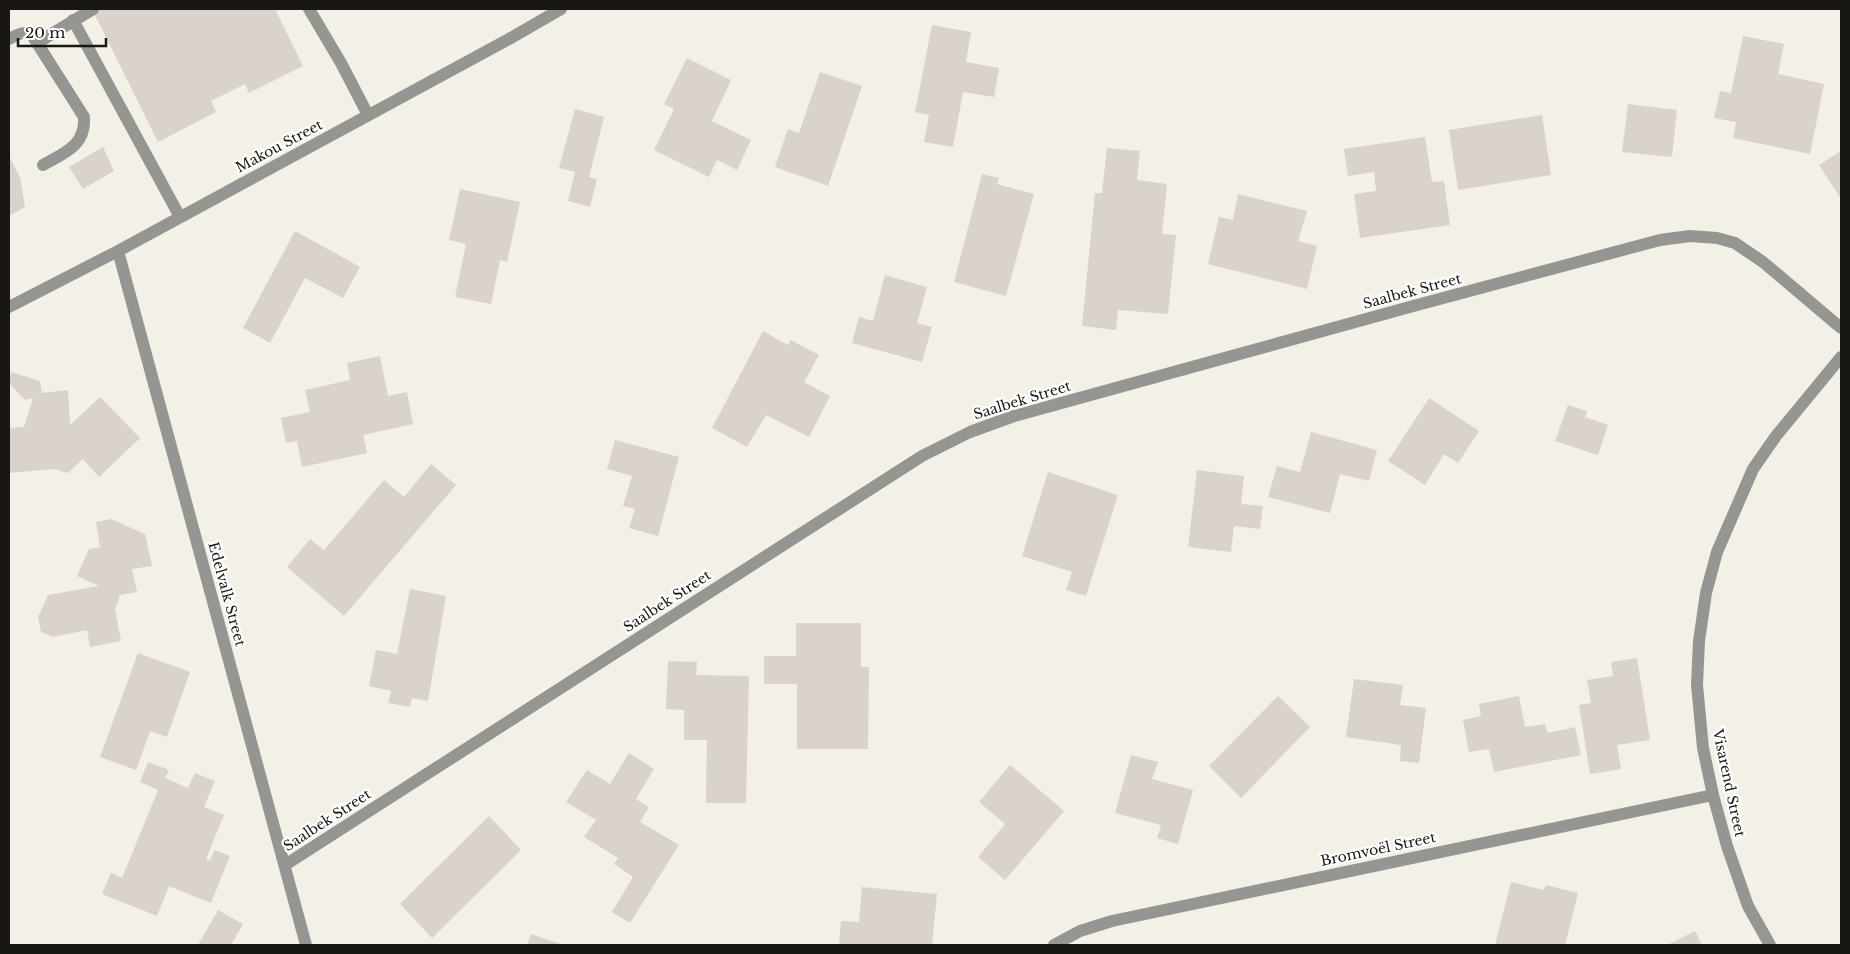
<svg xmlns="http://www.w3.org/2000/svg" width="1850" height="954" viewBox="0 0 1850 954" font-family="'Libre Baskerville',serif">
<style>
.building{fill:#dad2cc}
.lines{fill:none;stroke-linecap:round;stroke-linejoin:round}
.minor{stroke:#959692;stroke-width:12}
.labels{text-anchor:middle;stroke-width:4.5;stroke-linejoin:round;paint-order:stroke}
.street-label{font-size:14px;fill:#181714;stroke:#fff}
</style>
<rect width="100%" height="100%" fill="#f3f0e7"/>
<path class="building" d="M 98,9 L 275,9 L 303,66 L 249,93 L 245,84 L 211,101 L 216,112 L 158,142 L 93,11 Z
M 932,25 L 971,32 L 966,62 L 999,68 L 994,97 L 963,92 L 953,147 L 924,142 L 929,115 L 915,112 Z
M 1743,36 L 1784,44 L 1778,74 L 1824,84 L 1810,154 L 1733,138 L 1736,122 L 1714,118 L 1720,91 L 1731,93 Z
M 687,58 L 731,80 L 712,121 L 751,140 L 737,170 L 717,160 L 709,177 L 654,150 L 674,109 L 664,104 Z
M 820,72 L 862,86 L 828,186 L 775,167 L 788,129 L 799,133 Z
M 1628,104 L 1677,110 L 1672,157 L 1622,152 Z
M 575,109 L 604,117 L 589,177 L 597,179 L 590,207 L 568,201 L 575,172 L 559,168 Z
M 1542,115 L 1551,175 L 1458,190 L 1449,130 Z
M 1425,137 L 1432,182 L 1444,181 L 1450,225 L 1360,238 L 1354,194 L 1376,191 L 1374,172 L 1348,176 L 1344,149 Z
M 103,147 L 114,171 L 83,189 L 69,167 Z
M 1107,148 L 1140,151 L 1137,180 L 1167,184 L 1162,234 L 1176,235 L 1168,314 L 1118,310 L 1116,330 L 1082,326 L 1095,193 L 1102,193 Z
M 1841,151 L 1841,199 L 1819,165 Z
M 9,156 L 20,177 L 25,207 L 9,216 Z
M 982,174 L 999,178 L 997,184 L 1034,194 L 1006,296 L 954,282 Z
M 460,189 L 520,202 L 507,262 L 500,260 L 491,304 L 455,297 L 466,244 L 449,240 Z
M 1238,194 L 1307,211 L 1298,241 L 1317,246 L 1307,289 L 1208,264 L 1219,217 L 1233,220 Z
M 295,231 L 360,267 L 343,298 L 305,278 L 270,343 L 243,328 Z
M 885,275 L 927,287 L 917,323 L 932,327 L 922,362 L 852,343 L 859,317 L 873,321 Z
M 763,331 L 788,345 L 791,340 L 819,355 L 804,382 L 830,396 L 809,437 L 766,415 L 747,447 L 712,428 Z
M 380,356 L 388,396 L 407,392 L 413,424 L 363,435 L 367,453 L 302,467 L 297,441 L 286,443 L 281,418 L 310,412 L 305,390 L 350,380 L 347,363 Z
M 11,372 L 40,381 L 42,393 L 68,390 L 70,425 L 100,397 L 140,438 L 99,477 L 83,459 L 68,473 L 54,469 L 9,473 L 9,428 L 24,427 L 33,398 L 25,400 L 9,383 Z
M 1429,398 L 1479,431 L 1458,463 L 1444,454 L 1425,485 L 1388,461 Z
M 1568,405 L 1587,411 L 1585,417 L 1608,425 L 1598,455 L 1555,441 Z
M 1311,432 L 1377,450 L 1369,481 L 1340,474 L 1330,513 L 1268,497 L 1277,466 L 1300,472 Z
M 615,440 L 679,457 L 658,536 L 629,528 L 635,509 L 623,506 L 632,476 L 607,469 Z
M 431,464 L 456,485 L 344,616 L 287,567 L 310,539 L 324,550 L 384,480 L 404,497 Z
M 1197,470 L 1244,476 L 1241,504 L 1263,506 L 1260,529 L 1234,526 L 1231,552 L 1188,547 Z
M 1048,472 L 1118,495 L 1086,596 L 1066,590 L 1072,572 L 1022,556 Z
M 111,519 L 145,534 L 152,566 L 132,569 L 137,592 L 120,595 L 115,609 L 121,641 L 90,647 L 87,630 L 53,637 L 41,632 L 38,617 L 48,595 L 99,586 L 77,576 L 89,549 L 100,547 L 96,522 Z
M 410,589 L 446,596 L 428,701 L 412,698 L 410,707 L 388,703 L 391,691 L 369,686 L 376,650 L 397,654 Z
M 796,623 L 861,623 L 861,667 L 869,667 L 868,749 L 797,749 L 797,684 L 764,684 L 764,656 L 796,656 Z
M 138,653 L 190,672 L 167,737 L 150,731 L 136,770 L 100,757 Z
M 1637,658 L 1650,740 L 1617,745 L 1621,769 L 1590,774 L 1579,705 L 1591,703 L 1587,680 L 1613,676 L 1611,662 Z
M 668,661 L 697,662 L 696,675 L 749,676 L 746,803 L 706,803 L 707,740 L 684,740 L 684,710 L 666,709 Z
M 1354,679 L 1403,685 L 1400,705 L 1426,708 L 1419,763 L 1400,761 L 1401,745 L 1346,737 Z
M 1278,696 L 1310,727 L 1241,798 L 1209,766 Z
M 1519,696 L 1525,727 L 1545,724 L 1548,733 L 1575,727 L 1581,755 L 1494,772 L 1489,749 L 1469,752 L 1463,720 L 1481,716 L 1479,704 Z
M 629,753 L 654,769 L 636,799 L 649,807 L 640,822 L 679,845 L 630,923 L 612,912 L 633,877 L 614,864 L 618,858 L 584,837 L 596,820 L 566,802 L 587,770 L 610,784 Z
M 1131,755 L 1158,762 L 1152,779 L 1193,790 L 1178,844 L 1157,838 L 1161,825 L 1115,813 Z
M 148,762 L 169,770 L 165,778 L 188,788 L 195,773 L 215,781 L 204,807 L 224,815 L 206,859 L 210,860 L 215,850 L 230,856 L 211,903 L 169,886 L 157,916 L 102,894 L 111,873 L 122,878 L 158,790 L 140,782 Z
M 1010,765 L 1064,811 L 1005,880 L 978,857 L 1005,824 L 979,802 Z
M 489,816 L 521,850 L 432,938 L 400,904 Z
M 1511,882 L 1544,890 L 1546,885 L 1578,893 L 1565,945 L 1495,945 Z
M 862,887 L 937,894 L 932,945 L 839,945 L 841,921 L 859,922 Z
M 218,910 L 243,924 L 231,945 L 198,945 Z
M 1695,931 L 1702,945 L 1667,945 Z
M 531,934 L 564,945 L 527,945 Z"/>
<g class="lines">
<path class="minor" d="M 309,9 L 341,63 L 368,115
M 73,20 L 180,217
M 9,39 C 17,35 24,30 32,35 L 84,117 C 86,146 64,153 43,165
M 37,43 L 93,9
M 118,251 L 306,945
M 9,307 L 118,251 L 509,39 L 561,9
M 285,865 L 922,456 L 970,432 L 1014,416 L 1417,305 L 1660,240 L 1690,236 L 1717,238 L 1735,243 L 1763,262 L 1841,328
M 1054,945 L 1080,931 L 1112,921 L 1713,795
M 1770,945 L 1748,906 L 1727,846 L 1713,795 L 1703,748 L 1697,685 L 1699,641 L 1706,593 L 1717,552 L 1753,469 L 1776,436 L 1841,357"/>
</g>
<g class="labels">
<g class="street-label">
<text transform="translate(279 146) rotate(-28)" y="5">Makou Street</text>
<text transform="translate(1412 291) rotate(-15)" y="5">Saalbek Street</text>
<text transform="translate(1022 400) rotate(-17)" y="5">Saalbek Street</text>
<text transform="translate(227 594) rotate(75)" y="5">Edelvalk Street</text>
<text transform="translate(667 601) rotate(-33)" y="5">Saalbek Street</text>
<text transform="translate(1729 783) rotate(78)" y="5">Visarend Street</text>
<text transform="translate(327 820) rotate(-33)" y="5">Saalbek Street</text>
<text transform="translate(1378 849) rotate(-12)" y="5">Bromvoël Street</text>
</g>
</g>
<rect width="1850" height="954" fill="none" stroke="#181714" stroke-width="20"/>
<path d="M18 38v8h88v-8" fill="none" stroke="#181714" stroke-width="2.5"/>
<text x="25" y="38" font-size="15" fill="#181714" stroke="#ffffff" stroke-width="4" paint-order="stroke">20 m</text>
</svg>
